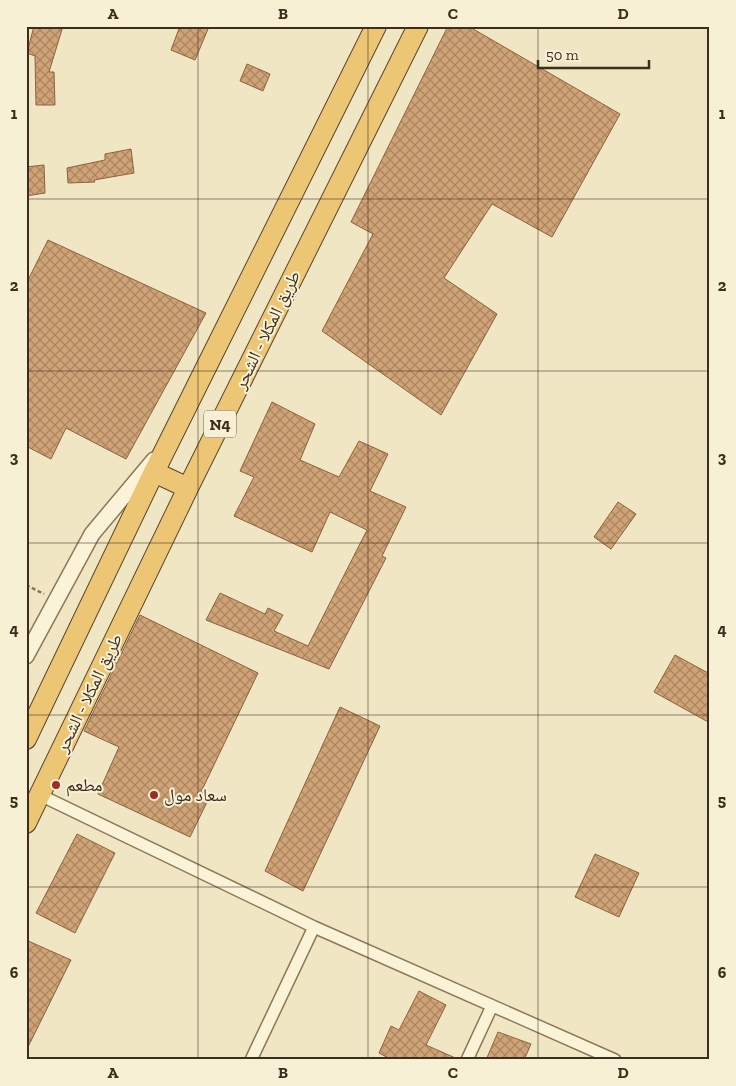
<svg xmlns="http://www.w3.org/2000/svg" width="736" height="1086" viewBox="0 0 736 1086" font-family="'Zilla Slab','Noto Naskh Arabic',serif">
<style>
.building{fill:url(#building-cross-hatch);stroke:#8d623d}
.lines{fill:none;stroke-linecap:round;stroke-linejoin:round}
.minor-casing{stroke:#8c7859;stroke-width:14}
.tertiary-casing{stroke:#8c7859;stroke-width:18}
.trunk-casing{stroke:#5a452d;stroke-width:22}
.path{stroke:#8c7859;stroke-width:2.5;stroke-dasharray:4 2.5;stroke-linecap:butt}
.minor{stroke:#fbf3d7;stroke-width:11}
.tertiary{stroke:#fbf3d7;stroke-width:15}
.trunk{stroke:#ecc675;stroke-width:20}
.grid{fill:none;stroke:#3b2e1e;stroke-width:1;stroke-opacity:0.55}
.poi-dot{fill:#9e2d26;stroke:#f7f0d4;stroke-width:2}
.labels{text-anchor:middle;stroke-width:4;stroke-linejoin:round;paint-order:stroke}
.shield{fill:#f7f0d4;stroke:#736855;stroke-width:1}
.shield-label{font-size:16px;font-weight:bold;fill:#3b2e1e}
.street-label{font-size:18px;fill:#3b2e1e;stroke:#f7f0d4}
.poi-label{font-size:18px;fill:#3b2e1e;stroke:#f7f0d4;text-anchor:start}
.neatline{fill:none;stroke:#3b2e1e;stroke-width:2}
.grid-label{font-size:16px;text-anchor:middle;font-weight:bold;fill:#3b2e1e}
</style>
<defs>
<pattern id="building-cross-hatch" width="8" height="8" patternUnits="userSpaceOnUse" patternTransform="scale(1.25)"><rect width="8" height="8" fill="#d0a377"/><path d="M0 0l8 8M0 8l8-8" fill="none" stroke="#aa8561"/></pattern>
</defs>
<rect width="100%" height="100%" fill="#f0e6c4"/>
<path class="building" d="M 34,26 L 63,26 L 49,72 L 54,72 L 55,105 L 36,105 L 35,56 L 27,53 Z
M 180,26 L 201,26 L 208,29 L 195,60 L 171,50 Z
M 448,26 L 468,26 L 620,114 L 552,237 L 492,204 L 444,278 L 497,314 L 441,415 L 322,331 L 373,234 L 351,222 Z
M 247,64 L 270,74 L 263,91 L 240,81 Z
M 131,149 L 134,173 L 94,180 L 95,182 L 68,183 L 67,168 L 105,160 L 105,154 Z
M 44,165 L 45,193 L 26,196 L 26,167 Z
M 48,240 L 206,313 L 126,459 L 66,428 L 51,459 L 26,446 L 26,284 Z
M 272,402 L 315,424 L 300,460 L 339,477 L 359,441 L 388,454 L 370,491 L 406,507 L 382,556 L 386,558 L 329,669 L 206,620 L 220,593 L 265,614 L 268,608 L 283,615 L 274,631 L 308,646 L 367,530 L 330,512 L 312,552 L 234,516 L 254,477 L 240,471 Z
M 618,502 L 636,514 L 611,549 L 594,537 Z
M 140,615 L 258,673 L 201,792 L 210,796 L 190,837 L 98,794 L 119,747 L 84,731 Z
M 675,655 L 710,674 L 710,723 L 654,692 Z
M 340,707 L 380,726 L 303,891 L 265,871 Z
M 77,834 L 115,853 L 75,933 L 36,913 Z
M 595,854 L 639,873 L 619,917 L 575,897 Z
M 26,940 L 71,960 L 26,1051 Z
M 419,991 L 446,1005 L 426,1045 L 460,1060 L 392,1060 L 379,1053 L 391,1026 L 399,1030 Z
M 498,1032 L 531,1044 L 524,1060 L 486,1060 Z"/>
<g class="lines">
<defs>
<path id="minor" d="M 40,795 L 314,927 L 615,1060
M 251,1060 L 314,927
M 467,1060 L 492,1006"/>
<path id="tertiary" d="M 26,656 L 92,534 L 154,460"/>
<path id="trunk" d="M 154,472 L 188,488
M 26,739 L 154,472 L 376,26
M 26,823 L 188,488 L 418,26"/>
</defs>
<use href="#minor" class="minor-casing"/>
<use href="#tertiary" class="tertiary-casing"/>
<use href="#trunk" class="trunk-casing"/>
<path class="path" d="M 26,585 L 44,594"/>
<use href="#minor" class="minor"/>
<use href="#tertiary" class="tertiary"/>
<use href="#trunk" class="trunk"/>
</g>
<path class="grid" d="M 198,26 L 198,1060M 368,26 L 368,1060M 538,26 L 538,1060M 26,199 L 710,199M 26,371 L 710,371M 26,543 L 710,543M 26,715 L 710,715M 26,887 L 710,887"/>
<g class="poi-dot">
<circle cx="56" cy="785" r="5"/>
<circle cx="154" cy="795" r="5"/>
</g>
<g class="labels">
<rect class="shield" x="204" y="410.5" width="32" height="27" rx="4"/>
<g class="shield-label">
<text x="220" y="430">N4</text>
</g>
<g class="street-label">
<text transform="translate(267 330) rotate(-64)" y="6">طريق المكلا - الشحر</text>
<text transform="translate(89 693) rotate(-64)" y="6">طريق المكلا - الشحر</text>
</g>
<g class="poi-label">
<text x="66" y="791">مطعم</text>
<text x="164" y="801">سعاد مول</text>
</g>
</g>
<rect width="736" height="1086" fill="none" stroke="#f7f0d4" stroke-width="55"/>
<path d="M538 60v8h111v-8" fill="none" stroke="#3b2e1e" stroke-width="2.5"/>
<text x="546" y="60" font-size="15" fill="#3b2e1e" stroke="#f7f0d4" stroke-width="4" paint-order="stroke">50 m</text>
<rect x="28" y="28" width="680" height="1030" class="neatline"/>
<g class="grid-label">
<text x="113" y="19">A</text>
<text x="283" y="19">B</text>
<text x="453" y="19">C</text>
<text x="623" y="19">D</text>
<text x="14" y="119">1</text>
<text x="722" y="119">1</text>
<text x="14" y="291">2</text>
<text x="722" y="291">2</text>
<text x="14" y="463">3</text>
<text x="722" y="463">3</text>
<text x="14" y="635">4</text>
<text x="722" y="635">4</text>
<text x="14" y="806">5</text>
<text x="722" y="806">5</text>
<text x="14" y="978">6</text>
<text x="722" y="978">6</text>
<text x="113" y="1078">A</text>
<text x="283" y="1078">B</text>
<text x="453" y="1078">C</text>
<text x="623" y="1078">D</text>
</g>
</svg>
